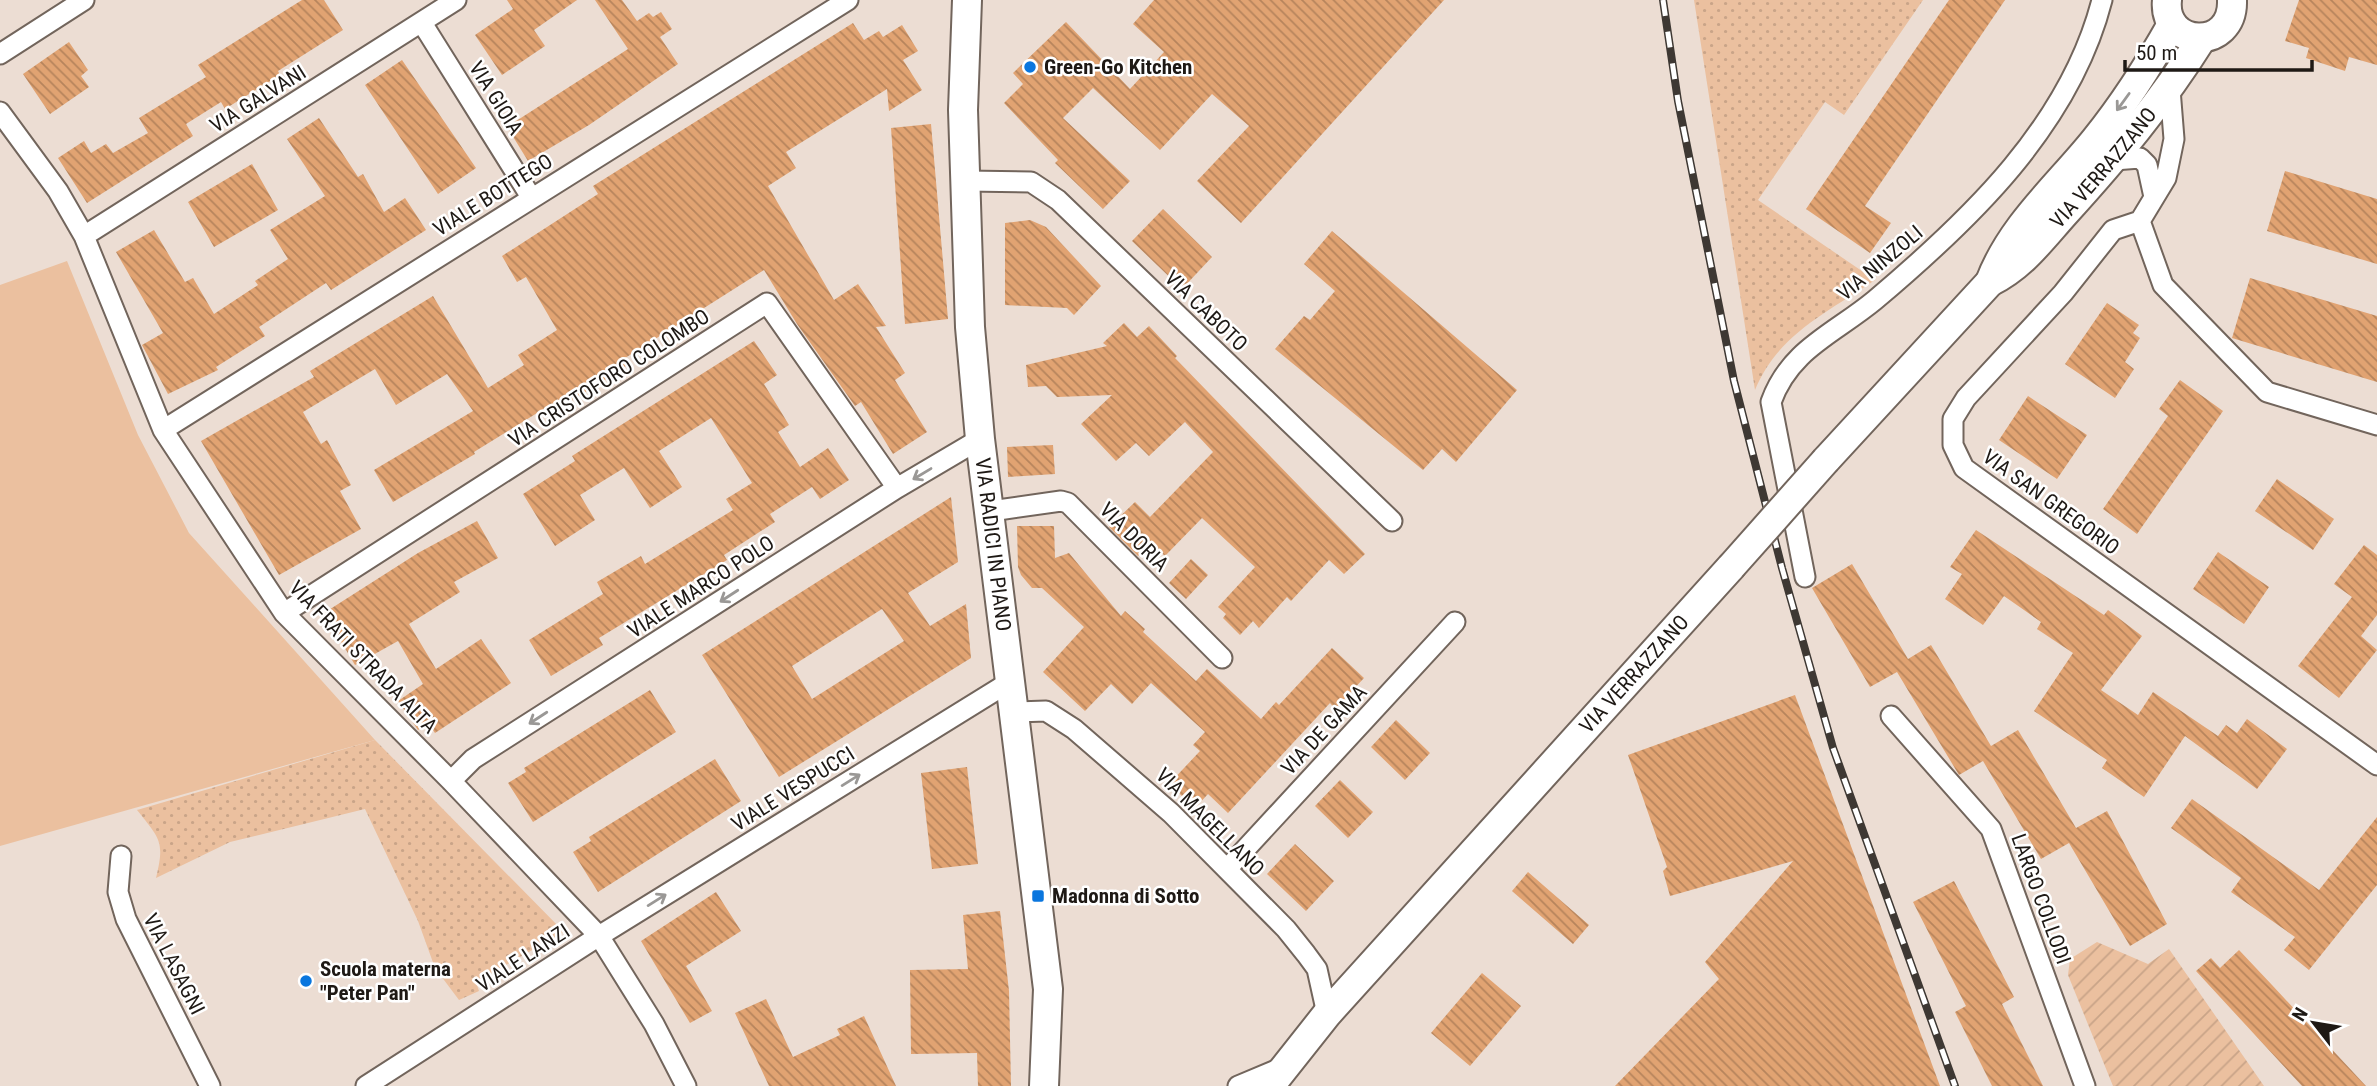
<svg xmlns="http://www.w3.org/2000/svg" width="2377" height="1086" viewBox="0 0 2377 1086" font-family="'Roboto Condensed',sans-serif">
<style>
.grass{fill:url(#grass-dots)}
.garden{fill:url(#garden-furrows)}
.pitch{fill:#ebc09f}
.building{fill:url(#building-back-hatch);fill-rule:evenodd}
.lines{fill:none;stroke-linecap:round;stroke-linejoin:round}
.street-casing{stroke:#72655c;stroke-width:23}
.secondary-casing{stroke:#72655c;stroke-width:32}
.street{stroke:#fff;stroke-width:19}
.secondary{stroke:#fff;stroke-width:28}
.rail-casing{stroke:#3e3833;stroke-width:8}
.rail{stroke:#fff;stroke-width:5;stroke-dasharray:16;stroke-linecap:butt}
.secondary-bridge-casing{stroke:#72655c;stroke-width:32;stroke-linecap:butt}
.secondary-bridge{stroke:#fff;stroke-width:28}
.oneway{stroke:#9a9896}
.poi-dot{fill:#0a76de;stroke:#fff;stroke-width:2.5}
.labels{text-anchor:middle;stroke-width:5;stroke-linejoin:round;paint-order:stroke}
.poi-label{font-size:21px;font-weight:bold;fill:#1e1915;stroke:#fff;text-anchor:start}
.street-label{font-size:21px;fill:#1e1915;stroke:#fff}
</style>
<defs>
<pattern id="grass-dots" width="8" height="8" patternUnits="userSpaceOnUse" patternTransform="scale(1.75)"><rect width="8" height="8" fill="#ebc09f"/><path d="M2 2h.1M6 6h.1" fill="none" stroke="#c9a488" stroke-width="1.8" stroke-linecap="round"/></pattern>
<pattern id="garden-furrows" width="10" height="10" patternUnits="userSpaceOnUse" patternTransform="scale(1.75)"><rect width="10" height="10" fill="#ebc09f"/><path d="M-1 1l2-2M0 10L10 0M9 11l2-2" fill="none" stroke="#c9a488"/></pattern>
<pattern id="building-back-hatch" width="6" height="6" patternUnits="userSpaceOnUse" patternTransform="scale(1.75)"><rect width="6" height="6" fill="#e1a372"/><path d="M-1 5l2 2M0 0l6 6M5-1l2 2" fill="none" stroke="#b6845c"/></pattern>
</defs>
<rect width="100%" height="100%" fill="#ecddd3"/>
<path class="grass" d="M 1694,0 L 1923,0 L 1844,115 L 1825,102 L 1758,200 L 1875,280 C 1827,313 1778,334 1755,390 Z
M 375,740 L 564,932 L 476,982 L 479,991 L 459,1000 L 435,968 L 418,921 L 365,809 L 230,842 L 156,878 C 165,841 160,839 137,810 Z"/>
<path class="garden" d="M 2097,942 L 2148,964 L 2169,949 L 2264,1086 L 2113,1086 L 2068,975 L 2070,959 Z"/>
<path class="pitch" d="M 67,261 L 138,435 L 189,533 L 375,740 L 0,846 L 0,285 Z"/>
<path class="building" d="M 302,0 L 324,0 L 343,30 L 278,71 L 280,75 L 225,109 L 221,102 L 186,124 L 193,136 L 87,203 L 58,158 L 84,141 L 91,153 L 106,144 L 113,153 L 148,133 L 139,118 L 206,77 L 198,65 Z
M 507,0 L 577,0 L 534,30 L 545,46 L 502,75 L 475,35 L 513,9 Z
M 595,0 L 622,0 L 637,21 L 649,13 L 653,17 L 661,12 L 672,29 L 660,37 L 678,64 L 589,125 L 528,161 L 507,127 L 628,49 Z
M 1154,0 L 1444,0 L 1241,223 L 1197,181 L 1249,126 L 1212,94 L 1160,150 L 1093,88 L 1063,118 L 1130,181 L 1103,209 L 1055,163 L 1058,160 L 1004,103 L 1023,84 L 1013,73 L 1066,22 L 1130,89 L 1164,52 L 1133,24 Z
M 1949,0 L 2005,0 L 1865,206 L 1891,223 L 1870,253 L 1806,209 Z
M 2299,0 L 2377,0 L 2377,65 L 2349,57 L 2345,71 L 2306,58 L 2309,48 L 2285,41 Z
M 853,23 L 864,40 L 879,31 L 883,37 L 902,25 L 918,51 L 903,60 L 922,90 L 889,111 L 887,89 L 786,152 L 796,168 L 768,186 L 834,300 L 858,284 L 886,326 L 876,327 L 905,373 L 895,380 L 927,432 L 893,454 L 861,402 L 855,406 L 797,324 L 764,270 L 622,360 L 626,366 L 600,383 L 554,411 L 550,405 L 474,452 L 475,454 L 393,502 L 374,470 L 473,411 L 447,374 L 396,405 L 375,369 L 303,412 L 321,444 L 327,440 L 351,485 L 340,491 L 361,529 L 279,575 L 201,441 L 314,377 L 310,371 L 433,296 L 488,388 L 524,365 L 518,355 L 557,330 L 526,277 L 517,282 L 502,256 L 598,194 L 593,186 Z
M 69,42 L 88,70 L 81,76 L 89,87 L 50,114 L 23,74 Z
M 402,60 L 476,168 L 438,194 L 365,85 Z
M 319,118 L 358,177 L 363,174 L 384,212 L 405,198 L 426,230 L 331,290 L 326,283 L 259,327 L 265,336 L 216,367 L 218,370 L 168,394 L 142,345 L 163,333 L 116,252 L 154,230 L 185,282 L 193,278 L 214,314 L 258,285 L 255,281 L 288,259 L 270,230 L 325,196 L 287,139 Z
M 931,124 L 948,319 L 905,324 L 891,128 Z
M 252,164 L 278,210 L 214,247 L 188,202 Z
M 2285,171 L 2377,199 L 2377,264 L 2267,231 Z
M 1163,209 L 1212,257 L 1182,289 L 1132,241 Z
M 1030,220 L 1046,227 L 1101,286 L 1074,315 L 1067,308 L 1005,305 L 1005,223 Z
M 1332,231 L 1517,390 L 1456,462 L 1442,449 L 1423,470 L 1275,349 L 1304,316 L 1310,320 L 1335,291 L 1304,264 Z
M 2250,278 L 2377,316 L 2377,382 L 2232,338 Z
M 2107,303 L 2139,325 L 2133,333 L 2140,338 L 2125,362 L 2134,369 L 2115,398 L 2065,364 Z
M 1124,323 L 1137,337 L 1149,326 L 1177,356 L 1175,358 L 1365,554 L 1344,574 L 1329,560 L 1291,601 L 1287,597 L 1259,628 L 1253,621 L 1240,635 L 1223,618 L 1226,614 L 1218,607 L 1255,567 L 1202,518 L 1165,556 L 1151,543 L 1138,556 L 1109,527 L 1135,502 L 1150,517 L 1213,452 L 1185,422 L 1149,456 L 1136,443 L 1116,461 L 1081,424 L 1112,395 L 1057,397 L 1046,386 L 1028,387 L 1026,365 L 1107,346 L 1103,343 Z
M 754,341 L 777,375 L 764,384 L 789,425 L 778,432 L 800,467 L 828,448 L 849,480 L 820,499 L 812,487 L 770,514 L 775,522 L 724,555 L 727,560 L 599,638 L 603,645 L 551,676 L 529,640 L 603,594 L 597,582 L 641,556 L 645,564 L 733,510 L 726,499 L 752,483 L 711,418 L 659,451 L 682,487 L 650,508 L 624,468 L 580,495 L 595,520 L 555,546 L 523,494 L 575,461 L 572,456 Z
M 2180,380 L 2223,411 L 2137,534 L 2103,509 L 2168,416 L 2159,409 Z
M 2028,396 L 2087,435 L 2057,479 L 1999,440 Z
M 1053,445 L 1055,474 L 1008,477 L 1007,447 Z
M 2277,479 L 2334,519 L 2313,550 L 2255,511 Z
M 951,497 L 958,562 L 908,593 L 930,626 L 966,604 L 971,658 L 779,777 L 702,655 ZM 882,609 L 904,641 L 812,699 L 792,666 Z
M 477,521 L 498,558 L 454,582 L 460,592 L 409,624 L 436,669 L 481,639 L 511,683 L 435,733 L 428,723 L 418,730 L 398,701 L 423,684 L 398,641 L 355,665 L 324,613 L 418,553 Z
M 1017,526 L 1054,526 L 1055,558 L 1069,553 L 1121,616 L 1125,611 L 1145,629 L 1143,632 L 1196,681 L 1207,669 L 1261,719 L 1276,702 L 1279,705 L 1332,648 L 1364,678 L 1335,709 L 1330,703 L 1228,813 L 1208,794 L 1195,808 L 1169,784 L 1200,751 L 1193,745 L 1205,732 L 1151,683 L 1132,704 L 1111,684 L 1085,711 L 1043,672 L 1084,627 L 1042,588 L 1032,588 L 1021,575 L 1018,567 Z
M 1976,530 L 2104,615 L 2108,610 L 2142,636 L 2101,690 L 2138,715 L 2153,692 L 2218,736 L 2226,725 L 2237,733 L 2247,719 L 2287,749 L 2257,789 L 2185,736 L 2144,797 L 2102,768 L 2107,760 L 2034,711 L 2073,653 L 2037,629 L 2041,622 L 2004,596 L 1983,625 L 1945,599 L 1962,574 L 1950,567 Z
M 2364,545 L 2377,555 L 2377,615 L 2361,636 L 2377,650 L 2339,698 L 2298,666 L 2352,597 L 2334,584 Z
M 2218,552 L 2269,587 L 2244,624 L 2193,589 Z
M 1191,559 L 1208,575 L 1186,599 L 1169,583 Z
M 1852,564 L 1908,659 L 1931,645 L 1991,746 L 2018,730 L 2076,828 L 2107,811 L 2167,924 L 2130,946 L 2069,843 L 2041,859 L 1983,761 L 1959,775 L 1897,672 L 1870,687 L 1812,588 Z
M 650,690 L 676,732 L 533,822 L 508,783 L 526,772 L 524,768 Z
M 1795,695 L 1940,1086 L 1615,1086 L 1719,979 L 1705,962 L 1793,861 L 1670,896 L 1663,871 L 1667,867 L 1628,755 Z
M 1396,720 L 1430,753 L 1405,780 L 1371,747 Z
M 715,759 L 741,801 L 598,892 L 573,852 L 591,841 L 589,837 Z
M 967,767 L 978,864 L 932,869 L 921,773 Z
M 1340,780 L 1373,812 L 1348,838 L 1315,806 Z
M 2192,799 L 2319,890 L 2377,817 L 2377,885 L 2309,970 L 2284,950 L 2295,937 L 2231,892 L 2241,878 L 2171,828 Z
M 1295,844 L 1334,881 L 1306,911 L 1267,874 Z
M 1528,872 L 1589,925 L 1573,944 L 1512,891 Z
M 1954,881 L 2014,997 L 2002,1004 L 2043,1086 L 1992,1086 L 1955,1012 L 1966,1006 L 1913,902 Z
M 716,892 L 741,931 L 686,966 L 712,1011 L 690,1023 L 641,941 Z
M 1000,911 L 1009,991 L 1011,1086 L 978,1086 L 977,1053 L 911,1054 L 910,970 L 968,969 L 963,915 Z
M 2239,950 L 2272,985 L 2366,1086 L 2302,1086 L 2196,971 L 2211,958 L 2220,968 Z
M 1482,973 L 1521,1006 L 1470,1066 L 1431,1033 Z
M 766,999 L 793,1057 L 840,1035 L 837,1029 L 864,1016 L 896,1086 L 769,1086 L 735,1013 Z"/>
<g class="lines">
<defs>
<path id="street" d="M 422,23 L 531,197
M 0,54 L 84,0
M 2170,89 L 2174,139 L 2166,178 L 2140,221 L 2163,285 L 2267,392 L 2377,425
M 0,112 L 58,191 L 84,236 L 163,430 L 284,613 L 451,781 L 599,936 L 654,1024 L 686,1086
M 2114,160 L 2140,158 L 2147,165 L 2154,197
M 966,181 L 1031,182 L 1058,200 L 1392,521
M 2140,221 L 2113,230 L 2063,293 L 1966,398 L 1953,419 L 1953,445 L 1964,468 L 2377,765
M 84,236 L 456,0
M 163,430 L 848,0
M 991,511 L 1061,501 L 1068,503 L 1222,658
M 1805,577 L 1771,402 C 1790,349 1834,334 1875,300 C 1970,220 2070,125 2102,0
M 284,613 L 767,303 L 897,488
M 1016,712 L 1046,711 L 1074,729 L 1171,813 L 1286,929 L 1306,954 L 1317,969 L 1327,1014
M 1891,716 L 1991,829 L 2085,1086
M 451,781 L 473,759 L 897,488 L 980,439
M 121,856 L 118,892 L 126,919 L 210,1086
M 1227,869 L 1455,622
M 366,1086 L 599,936 L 1011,681
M 1238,1086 L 1281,1068"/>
<g id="secondary">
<path id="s1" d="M 967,0 L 963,110 L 970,327 L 980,439 L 1048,989 L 1044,1086"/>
<path d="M 2167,0 C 2162,48 2234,52 2232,0"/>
<path d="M 1990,282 C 2011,226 2058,186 2095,140 C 2124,104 2149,65 2172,24"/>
<path id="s2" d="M 1826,460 L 1990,282 C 2022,266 2040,241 2064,214 C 2115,158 2162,102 2202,38"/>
<path id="s3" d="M 1270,1086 L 1327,1014 L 1731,567"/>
</g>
</defs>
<use href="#street" class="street-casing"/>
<use href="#secondary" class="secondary-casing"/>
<use href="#street" class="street"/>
<use href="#secondary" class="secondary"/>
<defs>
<path id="rail" d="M 1663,0 L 1678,101 L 1734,381 L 1782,568 L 1833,748 L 1955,1086"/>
</defs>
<use href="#rail" class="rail-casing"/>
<use href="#rail" class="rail"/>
<defs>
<path id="secondary-bridge" d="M 1731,567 L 1826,460"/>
</defs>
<use href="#secondary-bridge" class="secondary-bridge-casing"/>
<use href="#secondary-bridge" class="secondary-bridge"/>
</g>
<defs><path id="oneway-shaft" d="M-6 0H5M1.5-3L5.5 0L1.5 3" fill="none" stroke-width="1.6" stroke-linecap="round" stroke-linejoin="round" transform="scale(1.75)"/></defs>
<g class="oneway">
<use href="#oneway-shaft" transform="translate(2123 102) rotate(126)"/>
<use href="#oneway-shaft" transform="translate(922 474) rotate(149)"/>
<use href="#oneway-shaft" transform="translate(729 596) rotate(147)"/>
<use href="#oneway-shaft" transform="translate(538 718) rotate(147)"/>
<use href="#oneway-shaft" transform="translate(851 780) rotate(-32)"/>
<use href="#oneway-shaft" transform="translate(657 900) rotate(-32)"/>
</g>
<g class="poi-dot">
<circle cx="1030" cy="67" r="7"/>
<rect x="1031" y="889" width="14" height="14" rx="3.5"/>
<circle cx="306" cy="981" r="7"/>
</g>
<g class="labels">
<g class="poi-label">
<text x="1044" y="74">Green-Go Kitchen</text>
<text x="1052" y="903">Madonna di Sotto</text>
<text x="320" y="976">Scuola materna<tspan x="320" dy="24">"Peter Pan"</tspan></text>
</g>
<g class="street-label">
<text transform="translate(496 98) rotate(58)" y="7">VIA GIOIA</text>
<text transform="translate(258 99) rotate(-32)" y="7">VIA GALVANI</text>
<text dy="7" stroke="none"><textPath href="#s2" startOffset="404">VIA VERRAZZANO</textPath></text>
<text transform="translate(493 195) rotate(-32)" y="7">VIALE BOTTEGO</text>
<text transform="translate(1880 263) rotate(-40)" y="7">VIA NINZOLI</text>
<text transform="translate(1206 311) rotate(44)" y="7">VIA CABOTO</text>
<text transform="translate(609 378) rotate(-33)" y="7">VIA CRISTOFORO COLOMBO</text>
<text transform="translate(2051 502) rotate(36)" y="7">VIA SAN GREGORIO</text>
<text transform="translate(1134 537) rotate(45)" y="7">VIA DORIA</text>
<text dy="7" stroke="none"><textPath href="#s1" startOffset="546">VIA RADICI IN PIANO</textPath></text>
<text transform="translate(701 587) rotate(-33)" y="7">VIALE MARCO POLO</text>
<text transform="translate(363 657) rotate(46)" y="7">VIA FRATI STRADA ALTA</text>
<text dy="7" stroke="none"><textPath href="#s3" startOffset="550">VIA VERRAZZANO</textPath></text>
<text transform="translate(1324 730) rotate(-47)" y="7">VIA DE GAMA</text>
<text transform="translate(793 789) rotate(-32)" y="7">VIALE VESPUCCI</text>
<text transform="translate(1210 822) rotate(45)" y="7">VIA MAGELLANO</text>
<text transform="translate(2041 899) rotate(70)" y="7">LARGO COLLODI</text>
<text transform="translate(523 958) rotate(-33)" y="7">VIALE LANZI</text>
<text transform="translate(174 964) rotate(63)" y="7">VIA LASAGNI</text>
</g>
</g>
<g transform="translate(2314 1023) rotate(301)" stroke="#ffffff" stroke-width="5" paint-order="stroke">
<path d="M0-5L12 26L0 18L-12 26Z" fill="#1e1915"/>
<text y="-10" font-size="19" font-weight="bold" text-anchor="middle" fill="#1e1915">N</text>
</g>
<path d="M2125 60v10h187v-10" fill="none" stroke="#1e1915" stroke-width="3.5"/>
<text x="2136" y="60" font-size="21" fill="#1e1915" stroke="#ffffff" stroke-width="5" paint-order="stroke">50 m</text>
</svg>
